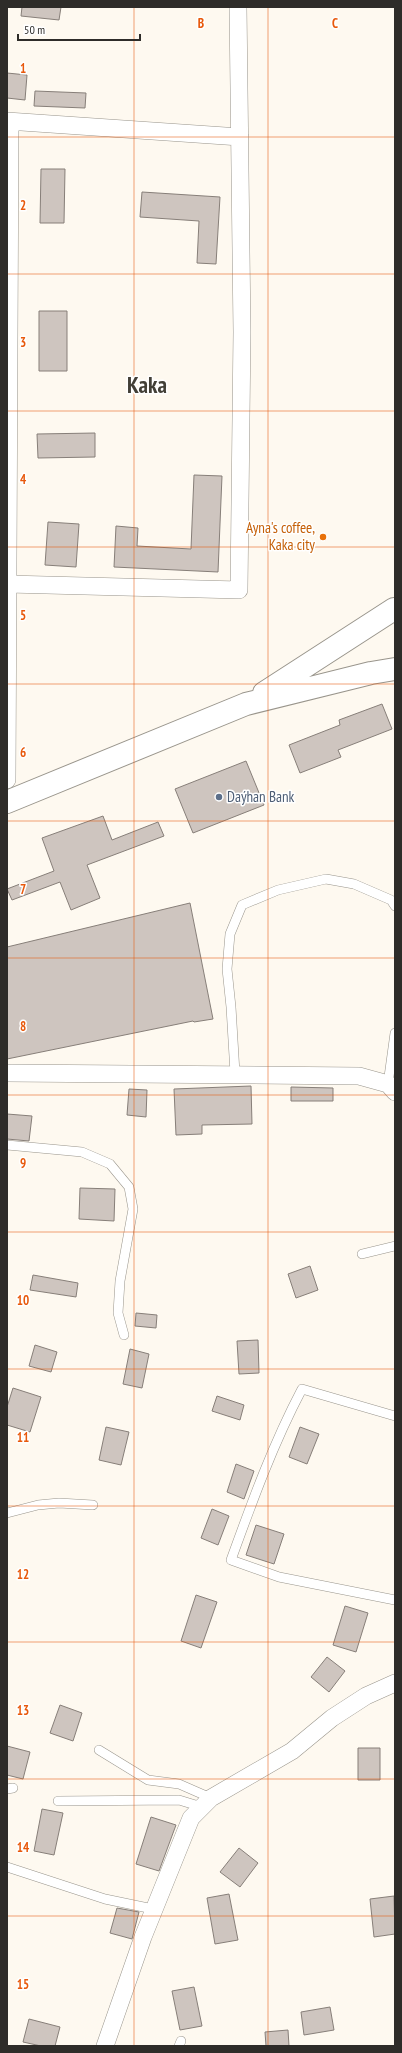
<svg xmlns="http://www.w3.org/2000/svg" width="402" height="2053" viewBox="0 0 402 2053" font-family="'PT Sans Narrow',sans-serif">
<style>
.building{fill:#cec5bf;stroke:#877f79}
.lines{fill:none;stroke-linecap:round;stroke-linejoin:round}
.lane-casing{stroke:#99958c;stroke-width:10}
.street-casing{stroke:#99958c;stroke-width:18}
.secondary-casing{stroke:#99958c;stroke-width:24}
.lane{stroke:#fff;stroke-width:9}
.street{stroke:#fff;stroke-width:17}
.secondary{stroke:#fff;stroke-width:22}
.grid{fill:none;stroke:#e8590c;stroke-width:1;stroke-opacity:0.55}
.food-dot{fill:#e8710a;stroke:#fff;stroke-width:1.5}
.service-dot{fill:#5c6f8a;stroke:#fff;stroke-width:1.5}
.labels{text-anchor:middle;stroke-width:3;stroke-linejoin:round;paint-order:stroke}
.food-label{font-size:15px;fill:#c56008;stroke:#fff;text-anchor:end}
.service-label{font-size:15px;fill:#4e5e75;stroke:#fff;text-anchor:start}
.town-label{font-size:23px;font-weight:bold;fill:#423f37;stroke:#fff}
.grid-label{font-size:13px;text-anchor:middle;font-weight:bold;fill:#e8590c;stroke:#fff;stroke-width:3;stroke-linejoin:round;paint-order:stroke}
</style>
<rect width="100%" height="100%" fill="#fef9f0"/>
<path class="building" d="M 22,7 L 61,7 L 59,20 L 21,16 Z
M 7,73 L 27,75 L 25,100 L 7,98 Z
M 35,91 L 86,93 L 85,108 L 34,106 Z
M 41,169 L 65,169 L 64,223 L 40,223 Z
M 142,192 L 220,197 L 216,264 L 197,263 L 199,221 L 140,217 Z
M 39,311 L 67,311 L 67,371 L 39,371 Z
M 95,433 L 95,457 L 38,458 L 37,434 Z
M 194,475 L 222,476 L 218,572 L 114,567 L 116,526 L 138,528 L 137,546 L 191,549 Z
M 48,522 L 79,524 L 76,567 L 45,565 Z
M 382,704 L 392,729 L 338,750 L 341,757 L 300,773 L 289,745 L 340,725 L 339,720 Z
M 246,761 L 264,805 L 193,833 L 175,789 Z
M 103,816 L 112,840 L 158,822 L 164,836 L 87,865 L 100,898 L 71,910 L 60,882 L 12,900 L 7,889 L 54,871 L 42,838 Z
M 190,903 L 213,1019 L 194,1022 L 193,1021 L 7,1059 L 7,947 Z
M 251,1086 L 252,1124 L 202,1125 L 202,1134 L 176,1135 L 174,1089 Z
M 291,1087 L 333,1088 L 333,1101 L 291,1101 Z
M 129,1089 L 147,1090 L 146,1117 L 127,1115 Z
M 7,1114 L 32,1116 L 29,1141 L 7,1139 Z
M 80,1188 L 115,1189 L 114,1221 L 79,1219 Z
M 310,1266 L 318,1290 L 296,1298 L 288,1274 Z
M 33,1275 L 78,1283 L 76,1297 L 30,1290 Z
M 136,1313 L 157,1315 L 156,1328 L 135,1326 Z
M 258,1340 L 259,1373 L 239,1374 L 237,1341 Z
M 35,1345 L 57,1352 L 51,1372 L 29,1366 Z
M 130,1349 L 149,1354 L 142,1388 L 123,1384 Z
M 13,1388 L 41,1397 L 30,1432 L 7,1425 L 7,1407 Z
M 217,1396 L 244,1405 L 240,1420 L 212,1411 Z
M 106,1427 L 129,1432 L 121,1465 L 99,1460 Z
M 300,1427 L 319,1434 L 307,1464 L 289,1457 Z
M 236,1464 L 254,1471 L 244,1499 L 227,1492 Z
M 212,1509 L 229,1516 L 218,1545 L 201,1538 Z
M 256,1525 L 284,1534 L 274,1564 L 246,1555 Z
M 196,1595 L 217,1602 L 201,1648 L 181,1641 Z
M 345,1606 L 368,1613 L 356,1652 L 333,1645 Z
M 327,1657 L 345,1671 L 329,1692 L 311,1677 Z
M 60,1705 L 82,1713 L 73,1741 L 50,1733 Z
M 7,1746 L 30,1752 L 23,1779 L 7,1775 Z
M 358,1748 L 380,1748 L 380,1780 L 358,1780 Z
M 42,1809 L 63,1813 L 54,1855 L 34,1851 Z
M 151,1817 L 176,1825 L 159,1871 L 136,1864 Z
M 239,1848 L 258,1863 L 240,1887 L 220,1872 Z
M 229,1894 L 238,1940 L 215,1944 L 207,1898 Z
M 394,1896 L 395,1934 L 374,1937 L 370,1899 Z
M 117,1908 L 139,1912 L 132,1939 L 110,1933 Z
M 194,1987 L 202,2026 L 180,2030 L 172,1991 Z
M 330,2007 L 334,2030 L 304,2035 L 301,2012 Z
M 29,2019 L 60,2027 L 55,2046 L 41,2046 L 23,2042 Z
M 288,2030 L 289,2046 L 266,2046 L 265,2032 Z"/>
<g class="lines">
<defs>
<path id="lane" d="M 235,1073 L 231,1007 L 227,969 L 230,934 L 242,905 L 278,890 L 326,879 L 354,884 L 391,900 L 395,906
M 388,1084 L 395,1033
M 7,1145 L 82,1152 L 110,1164 L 129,1187 L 133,1209 L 120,1281 L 118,1313 L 124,1335
M 362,1254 L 395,1246
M 395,1416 L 302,1389 C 273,1444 252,1502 231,1560 L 279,1577 L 395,1600
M 7,1513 L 38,1505 L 59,1503 L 93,1505
M 99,1750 L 148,1780 L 179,1784 L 211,1798
M 7,1789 L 13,1788
M 58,1801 L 179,1800 L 202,1807
M 7,1867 L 105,1899 L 153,1909
M 179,2046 L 181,2041"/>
<path id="street" d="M 7,121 L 240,137
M 8,584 L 239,590 L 242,332 L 238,7
M 7,780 L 10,122
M 7,1073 L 359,1076 L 388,1084 L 395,1092
M 105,2046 L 143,1937 L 191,1818 L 211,1798 L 292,1751 L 332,1718 L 366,1696 L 395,1683"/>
<path id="secondary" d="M 264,693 L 394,609
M 7,802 L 246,704 L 371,673 L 395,669"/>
</defs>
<use href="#lane" class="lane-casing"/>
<use href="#street" class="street-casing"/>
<use href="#secondary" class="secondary-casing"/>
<use href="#lane" class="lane"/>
<use href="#street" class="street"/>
<use href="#secondary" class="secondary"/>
</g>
<path class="grid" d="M 134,7 L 134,2046M 268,7 L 268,2046M 7,137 L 395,137M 7,274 L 395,274M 7,411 L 395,411M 7,547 L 395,547M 7,684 L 395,684M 7,821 L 395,821M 7,958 L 395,958M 7,1095 L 395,1095M 7,1232 L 395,1232M 7,1369 L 395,1369M 7,1506 L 395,1506M 7,1642 L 395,1642M 7,1779 L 395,1779M 7,1916 L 395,1916"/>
<circle class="food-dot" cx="323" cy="537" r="4"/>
<circle class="service-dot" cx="219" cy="797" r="4"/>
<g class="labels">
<g class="food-label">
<text x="315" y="533">Ayna's coffee,<tspan x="315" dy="17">Kaka city</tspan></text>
</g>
<g class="service-label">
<text x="227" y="802">Daýhan Bank</text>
</g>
<g class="town-label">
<text x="147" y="393">Kaka</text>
</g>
</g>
<g class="grid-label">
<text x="201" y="28">B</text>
<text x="335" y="28">C</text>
<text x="23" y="73">1</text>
<text x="23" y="210">2</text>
<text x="23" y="347">3</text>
<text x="23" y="484">4</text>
<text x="23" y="620">5</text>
<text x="23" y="757">6</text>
<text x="23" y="894">7</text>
<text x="23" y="1031">8</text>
<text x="23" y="1168">9</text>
<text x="23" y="1305">10</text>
<text x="23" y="1442">11</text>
<text x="23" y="1579">12</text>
<text x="23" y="1715">13</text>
<text x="23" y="1852">14</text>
<text x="23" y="1989">15</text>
</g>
<rect width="402" height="2053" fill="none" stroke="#2e2c29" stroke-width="16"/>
<path d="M18 34v6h122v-6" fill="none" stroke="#2e2c29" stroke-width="2"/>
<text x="24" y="34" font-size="12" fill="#2e2c29" stroke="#ffffff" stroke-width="3" paint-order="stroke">50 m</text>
</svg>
